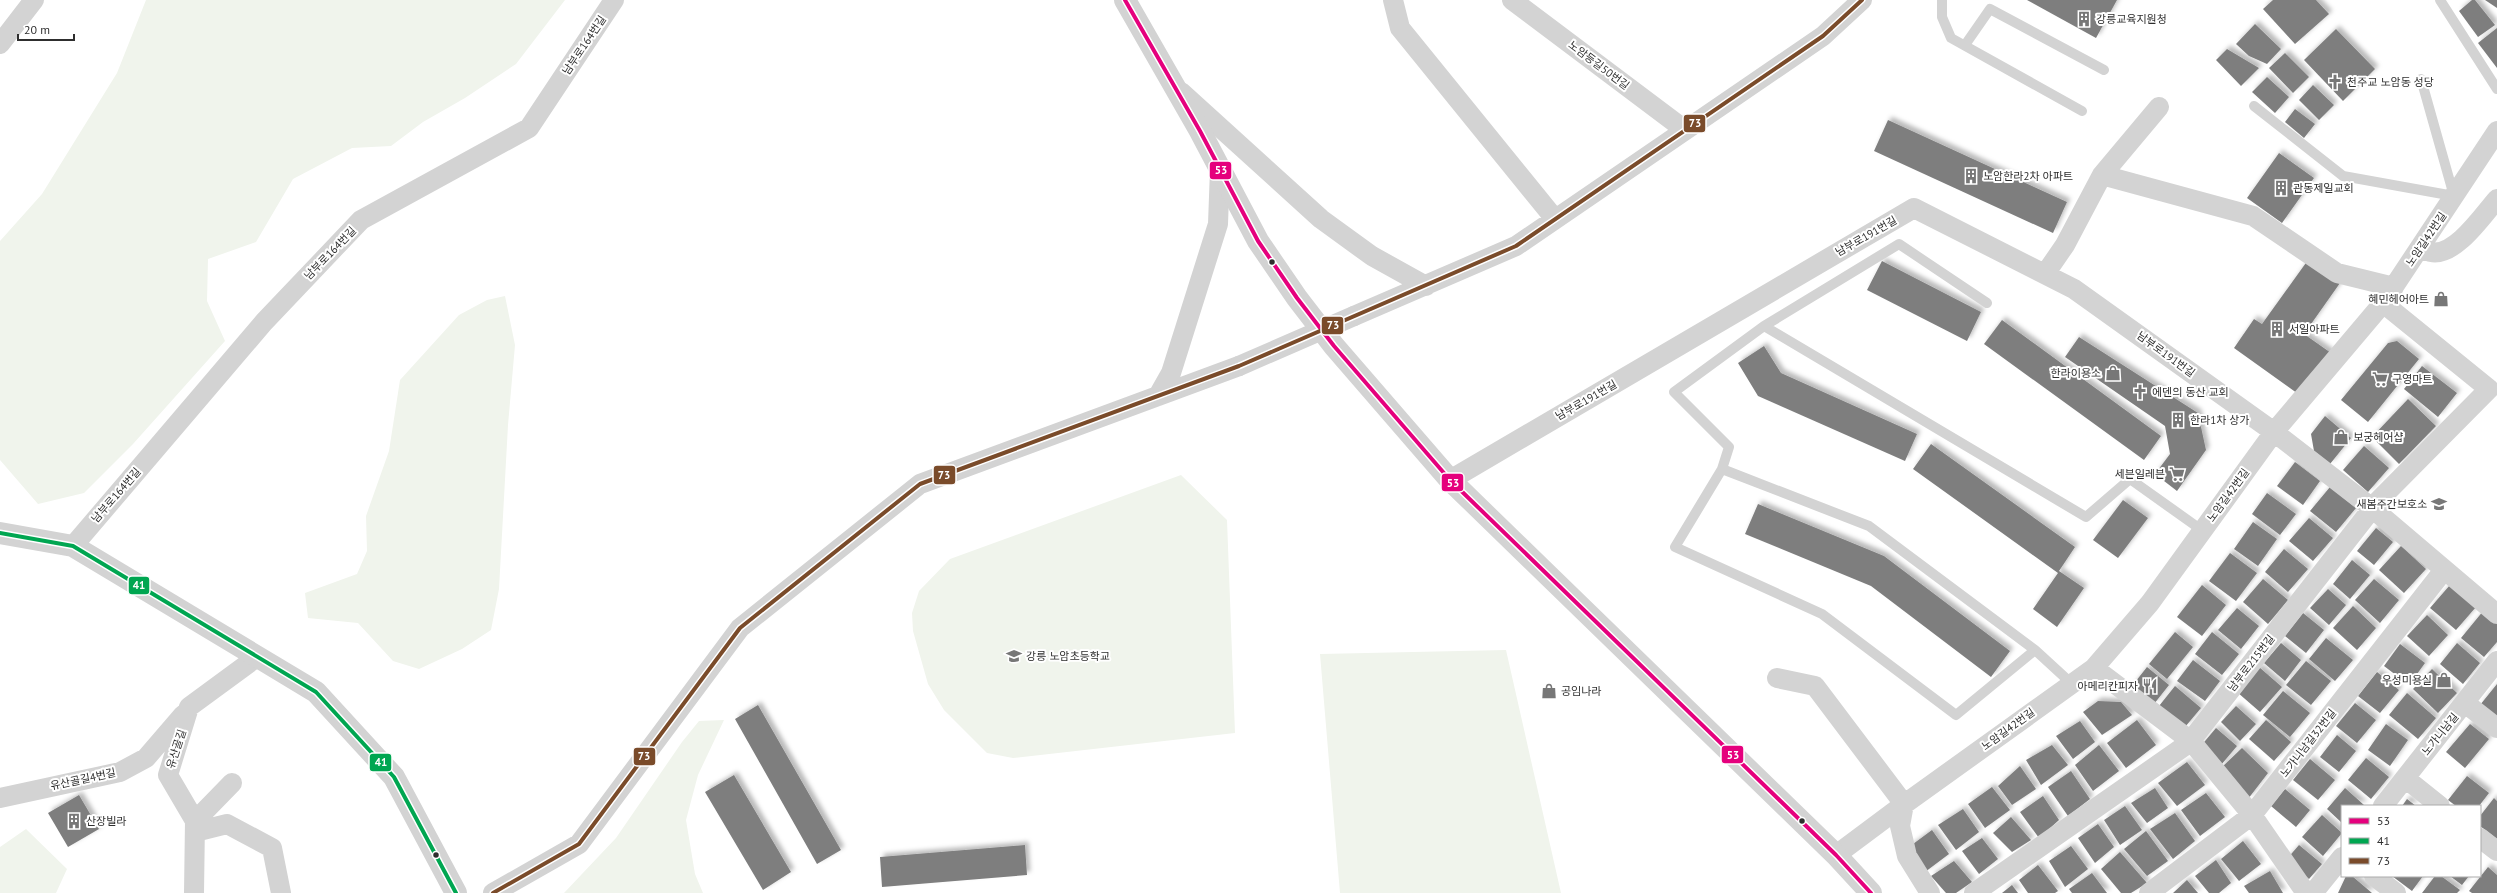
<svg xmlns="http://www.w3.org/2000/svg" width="2497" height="893" viewBox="0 0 2497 893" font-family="'PT Sans','Noto Sans KR',sans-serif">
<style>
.green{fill:#f0f4ec}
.building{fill:#7e7e7e;filter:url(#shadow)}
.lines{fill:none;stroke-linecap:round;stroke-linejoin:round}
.service{stroke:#d3d3d3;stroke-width:10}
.minor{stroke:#d3d3d3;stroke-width:20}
.tertiary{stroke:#d3d3d3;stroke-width:22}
.minor-bridge{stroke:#d3d3d3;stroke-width:20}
.bus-1-casing{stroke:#fff;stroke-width:7}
.bus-2-casing{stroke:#fff;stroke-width:7}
.bus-3-casing{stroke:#fff;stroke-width:7}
.bus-1{stroke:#e5007d;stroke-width:4}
.bus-2{stroke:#00a651;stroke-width:4}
.bus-3{stroke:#7a4b2a;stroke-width:4}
.bus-dot{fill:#2e2e2e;stroke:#fff;stroke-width:1.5}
.labels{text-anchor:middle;stroke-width:4;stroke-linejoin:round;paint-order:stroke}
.poi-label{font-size:11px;fill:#2e2e2e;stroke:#fff;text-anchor:start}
.street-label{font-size:11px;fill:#2e2e2e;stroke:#fff}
.line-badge{stroke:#fff;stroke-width:1.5}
.badge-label{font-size:11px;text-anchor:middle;font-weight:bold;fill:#fff}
</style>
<defs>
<filter id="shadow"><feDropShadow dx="3.5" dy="-3.5" stdDeviation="2" flood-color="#0004"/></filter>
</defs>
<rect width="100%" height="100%" fill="#fff"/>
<path class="green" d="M 146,0 L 565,0 L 516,64 L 465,98 L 423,122 L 391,146 L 352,148 L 293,179 L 256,242 L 208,259 L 207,301 L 225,341 L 133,444 L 84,493 L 38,504 L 0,460 L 0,241 L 42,194 L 117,73 Z
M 505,296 L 515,345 L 508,425 L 499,589 L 491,630 L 462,649 L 419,669 L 393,661 L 358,623 L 308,618 L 305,593 L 357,574 L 367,551 L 366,516 L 389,451 L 400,380 L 459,315 L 487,300 Z
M 1181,475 L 1227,520 L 1235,733 L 1013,758 L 987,753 L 944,710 L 928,684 L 913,631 L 912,613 L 919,591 L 950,559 Z
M 1506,650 L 1561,893 L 1340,893 L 1320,654 Z
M 724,720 L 698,775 L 686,820 L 695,874 L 703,893 L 564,893 L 616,838 L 682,742 L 699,721 Z
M 26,829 L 67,869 L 56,893 L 0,893 L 0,847 Z"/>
<path class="building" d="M 2027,0 L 2117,0 L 2096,38 Z
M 2273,0 L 2316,0 L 2329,14 L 2295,44 L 2263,9 Z
M 2472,0 L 2475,0 L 2495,25 L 2478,37 L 2459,11 Z
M 2485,0 L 2497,0 L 2497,8 Z
M 2255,24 L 2281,49 L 2267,64 L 2249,56 L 2236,44 Z
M 2497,28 L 2497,68 L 2478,43 Z
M 2336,29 L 2375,69 L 2343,101 L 2304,60 Z
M 2227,49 L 2259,68 L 2241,86 L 2216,60 Z
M 2285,53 L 2309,77 L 2293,93 L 2269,68 Z
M 2267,77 L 2289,97 L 2275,113 L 2252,92 Z
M 2313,85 L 2334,105 L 2319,120 L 2299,100 Z
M 2295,109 L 2315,124 L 2304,138 L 2285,122 Z
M 1888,120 L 2067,202 L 2053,233 L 1874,151 Z
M 2279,153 L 2314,178 L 2282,223 L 2247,198 Z
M 2308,260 L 2340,283 L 2304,334 L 2331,353 L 2301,396 L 2234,348 L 2254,319 L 2262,324 Z
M 1882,261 L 1981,312 L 1967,341 L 1867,290 Z
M 2002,320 L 2161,436 L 2144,460 L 1984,344 Z
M 2079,337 L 2198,413 L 2206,450 L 2177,491 L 2155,474 L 2170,454 L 2165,426 L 2065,357 Z
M 2397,341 L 2419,359 L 2368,422 L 2341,400 L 2388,343 Z
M 1764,346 L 1781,373 L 1917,434 L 1905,461 L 1758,396 L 1738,363 Z
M 2422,366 L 2457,393 L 2438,417 L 2404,389 Z
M 2408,399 L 2436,426 L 2399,464 L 2372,437 Z
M 2325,416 L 2351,438 L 2330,464 L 2314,451 L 2311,434 Z
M 1931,444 L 2075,547 L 2059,571 L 2084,588 L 2057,627 L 2033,609 L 2058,573 L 1913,469 Z
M 2364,446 L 2389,468 L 2368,492 L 2343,470 Z
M 2295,462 L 2320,481 L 2303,505 L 2277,486 Z
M 2330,487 L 2356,508 L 2336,532 L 2310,511 Z
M 2267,493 L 2296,514 L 2280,535 L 2252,514 Z
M 2123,500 L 2148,518 L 2118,558 L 2093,540 Z
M 1758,504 L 1884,556 L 2010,651 L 1991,677 L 1871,586 L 1745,534 Z
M 2309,518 L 2333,538 L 2313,561 L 2289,541 Z
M 2253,522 L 2277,539 L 2258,566 L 2234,549 Z
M 2376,528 L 2393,542 L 2374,565 L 2357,551 Z
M 2401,546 L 2426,569 L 2404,593 L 2379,570 Z
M 2284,549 L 2308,569 L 2288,592 L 2265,572 Z
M 2230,553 L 2257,573 L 2236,601 L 2209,581 Z
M 2352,560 L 2370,575 L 2350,599 L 2333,584 Z
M 2263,579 L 2288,600 L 2268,624 L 2243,602 Z
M 2374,579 L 2399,600 L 2380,623 L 2355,600 Z
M 2202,585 L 2226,605 L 2202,636 L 2177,617 Z
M 2450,585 L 2476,607 L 2456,630 L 2430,608 Z
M 2328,589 L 2346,605 L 2329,625 L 2310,608 Z
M 2353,606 L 2376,628 L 2357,650 L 2333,628 Z
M 2237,608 L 2259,626 L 2241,649 L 2218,630 Z
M 2484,610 L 2497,621 L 2497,642 L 2484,657 L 2461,638 Z
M 2303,613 L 2324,630 L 2306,653 L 2285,636 Z
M 2427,615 L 2448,635 L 2429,656 L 2407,636 Z
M 2175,632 L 2193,647 L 2167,679 L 2149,664 Z
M 2212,632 L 2239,654 L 2222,675 L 2195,654 Z
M 2326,638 L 2353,660 L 2335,681 L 2309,659 Z
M 2281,643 L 2301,660 L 2285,681 L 2264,663 Z
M 2457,643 L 2480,663 L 2463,684 L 2440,664 Z
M 2400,644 L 2425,663 L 2409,685 L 2384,666 Z
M 2193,660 L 2220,681 L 2205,701 L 2177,681 Z
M 2306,661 L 2331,681 L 2311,705 L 2286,685 Z
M 2147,667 L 2169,685 L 2154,704 L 2132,686 Z
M 2259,667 L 2282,687 L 2260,712 L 2237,692 Z
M 2432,669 L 2457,693 L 2438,713 L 2413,689 Z
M 2377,672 L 2399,690 L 2380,713 L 2358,696 Z
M 2497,684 L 2497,718 L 2480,705 Z
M 2175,686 L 2201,708 L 2185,727 L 2159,706 Z
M 2283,691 L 2310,713 L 2290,737 L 2263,715 Z
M 2407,693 L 2436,718 L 2418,739 L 2389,715 Z
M 2098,701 L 2121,702 L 2132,715 L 2102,735 L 2083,712 Z
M 2355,703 L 2376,720 L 2357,743 L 2336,726 Z
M 758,705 L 841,850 L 817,864 L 735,719 Z
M 2236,706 L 2256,724 L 2240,741 L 2221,722 Z
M 2137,720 L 2156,745 L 2126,768 L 2107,743 Z
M 2266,720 L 2291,742 L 2274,761 L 2249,739 Z
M 2080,721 L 2095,742 L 2073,759 L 2056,736 Z
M 2386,724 L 2408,740 L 2390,766 L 2368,750 Z
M 2470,724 L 2489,739 L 2465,768 L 2446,752 Z
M 2216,728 L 2237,746 L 2221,765 L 2200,747 Z
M 2337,735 L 2356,751 L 2339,772 L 2320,757 Z
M 2052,745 L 2068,765 L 2041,785 L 2026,760 Z
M 2099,745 L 2119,771 L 2093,791 L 2075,765 Z
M 2242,748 L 2268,773 L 2248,799 L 2220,769 Z
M 2366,758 L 2389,777 L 2371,799 L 2348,780 Z
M 2310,759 L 2335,780 L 2318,800 L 2293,780 Z
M 2187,762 L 2205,785 L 2177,806 L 2158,783 Z
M 2020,766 L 2036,789 L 2012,805 L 1998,786 Z
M 2071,771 L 2090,799 L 2068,816 L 2048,787 Z
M 734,775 L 791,872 L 763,890 L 705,792 Z
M 2467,776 L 2489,793 L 2479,806 L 2456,806 L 2448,800 Z
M 1992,787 L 2010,810 L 1985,828 L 1968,804 Z
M 2155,788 L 2168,808 L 2147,823 L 2131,803 Z
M 2345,788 L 2364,805 L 2342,806 L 2342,823 L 2327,809 Z
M 2285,789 L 2310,810 L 2296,827 L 2271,806 Z
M 2206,793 L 2225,817 L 2200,836 L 2181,810 Z
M 79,795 L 99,829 L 68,847 L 48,813 Z
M 2043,796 L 2059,820 L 2039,838 L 2020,812 Z
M 2494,798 L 2497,801 L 2497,839 L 2480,826 L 2480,816 Z
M 2407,799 L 2416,806 L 2402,806 Z
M 2125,806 L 2142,830 L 2120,845 L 2104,820 Z
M 1963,809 L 1979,832 L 1956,850 L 1938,825 Z
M 2175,813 L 2195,841 L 2173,859 L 2150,829 Z
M 2322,815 L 2342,833 L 2323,856 L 2302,837 Z
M 2011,817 L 2031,840 L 2012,852 L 1993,833 Z
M 2098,824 L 2114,847 L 2095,863 L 2078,838 Z
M 1932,830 L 1949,854 L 1925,872 L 1909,847 Z
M 2146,831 L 2168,861 L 2147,876 L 2124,849 Z
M 1982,838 L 1998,859 L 1979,874 L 1962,851 Z
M 2243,841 L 2261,864 L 2239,881 L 2221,859 Z
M 1025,845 L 1027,875 L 882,887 L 880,857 Z
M 2299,845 L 2322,864 L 2309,879 L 2286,860 Z
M 2071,846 L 2088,869 L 2065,887 L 2049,861 Z
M 2120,852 L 2147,883 L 2131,893 L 2121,893 L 2101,869 Z
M 2216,860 L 2231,883 L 2219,893 L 2209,893 L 2195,876 Z
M 1954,861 L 1972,882 L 1956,893 L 1946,893 L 1931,876 Z
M 2038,865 L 2058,891 L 2055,893 L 2028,893 L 2019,880 Z
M 2488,867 L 2497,875 L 2497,893 L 2472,893 L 2469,891 Z
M 2270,871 L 2283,893 L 2249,893 L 2244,886 Z
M 2092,873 L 2107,893 L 2072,893 L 2069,889 Z
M 2346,876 L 2352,876 L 2372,893 L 2338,893 Z
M 2392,876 L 2423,876 L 2412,891 Z
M 2435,876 L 2441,876 L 2460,890 L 2457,893 L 2422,893 Z
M 2450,876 L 2469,876 L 2462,885 Z
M 2187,880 L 2198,893 L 2173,893 Z
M 2012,885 L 2018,893 L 2002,893 Z"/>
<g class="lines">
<path class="service" d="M 1942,0 L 1942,17 L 1951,38 L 2082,111
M 2440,0 L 2497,89
M 1965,45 L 1990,9 L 2104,70
M 2254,106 L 2343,176 L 2454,196 L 2421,79
M 1764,326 L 1899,244 L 1987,303
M 1722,469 L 1729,447 L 1674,392 L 1764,326 L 2086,517 L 2130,479 L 2203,531
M 2035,650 L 1956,715 L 1822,614 L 1675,547 L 1722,469 L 1869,526 L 2035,650 L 2071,683"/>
<path class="minor" d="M 1393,0 L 1400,28 L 1555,219
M 1512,0 L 1685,130
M 0,44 L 34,0
M 1181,92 L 1321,219 L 1372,256 L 1426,286
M 2102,175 L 2253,216 L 2337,273 L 2394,287
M 2420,247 C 2423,249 2428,252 2431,252 C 2455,257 2483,215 2497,199
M 2045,274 L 2065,245 L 2102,175 L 2159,107
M 1354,316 L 1516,246 L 1823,36 L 1862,0
M 1158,396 L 1171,373 L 1218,224 L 1220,169
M 1450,480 L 1914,208 L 2074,289 L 2274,432 L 2372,508 L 2497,614
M 73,546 L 264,322 L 361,220 L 529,128 L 614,0
M 2094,668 L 2191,741 L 2252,815 L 2306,893
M 1777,678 L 1815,686 L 1904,804 L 1900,826 L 1907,856 L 1930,893
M 2465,703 L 2497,728
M 2405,778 L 2440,806
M 0,798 L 120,772 L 146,758 L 183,715
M 2383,806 L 2497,661
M 195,821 L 232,783
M 195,832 L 227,824 L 272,848 L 281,893
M 2480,838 L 2497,851
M 1836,855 L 1899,808 L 2094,668 L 2150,603 L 2274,432 L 2383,303 L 2497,131
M 2374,876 L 2396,893
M 194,893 L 195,821 L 168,775 L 189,707 L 257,657
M 493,893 L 579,844 L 740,628 L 920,484 L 1239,366
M 1974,893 L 2189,743 L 2378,501 L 2489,389 L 2383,303
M 2149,893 L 2252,815 L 2444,570
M 2313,893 L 2342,857"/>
<path class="tertiary" d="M 1125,0 L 1200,131 L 1258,241 L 1297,298 L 1334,346 L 1450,480 L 1836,855 L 1871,893
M 0,533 L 73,546 L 316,692 L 394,777 L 456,893"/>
<path class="minor-bridge" d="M 1239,366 L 1354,316"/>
<defs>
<path id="bus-1" d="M 1125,0 L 1200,131 L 1258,241 L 1297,298 L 1334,346 L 1450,480 L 1836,855 L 1871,893"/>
<path id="bus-2" d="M 0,533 L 73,546 L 316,692 L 394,777 L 456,893"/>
<path id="bus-3" d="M 493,893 L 579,844 L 740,628 L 920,484 L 1239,366 L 1516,246 L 1823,36 L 1862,0"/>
</defs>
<use href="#bus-1" class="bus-1-casing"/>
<use href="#bus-2" class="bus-2-casing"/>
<use href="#bus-3" class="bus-3-casing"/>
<use href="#bus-1" class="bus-1"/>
<use href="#bus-2" class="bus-2"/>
<use href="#bus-3" class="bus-3"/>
</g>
<defs>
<symbol id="building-bare" viewBox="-9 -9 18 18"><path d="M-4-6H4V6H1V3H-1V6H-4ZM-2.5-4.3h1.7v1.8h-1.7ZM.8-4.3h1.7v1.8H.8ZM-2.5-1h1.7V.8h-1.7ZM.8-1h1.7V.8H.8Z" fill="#777" stroke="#fff" stroke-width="2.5" paint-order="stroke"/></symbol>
<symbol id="church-bare" viewBox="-9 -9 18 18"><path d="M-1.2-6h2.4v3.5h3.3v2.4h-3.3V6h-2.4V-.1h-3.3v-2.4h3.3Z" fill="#777" stroke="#fff" stroke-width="2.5" paint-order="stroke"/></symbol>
<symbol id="shop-bare" viewBox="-9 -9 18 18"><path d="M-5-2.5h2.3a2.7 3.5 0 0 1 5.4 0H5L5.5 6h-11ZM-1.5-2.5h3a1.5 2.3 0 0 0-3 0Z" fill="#777" stroke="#fff" stroke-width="2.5" paint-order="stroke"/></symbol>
<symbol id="supermarket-bare" viewBox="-9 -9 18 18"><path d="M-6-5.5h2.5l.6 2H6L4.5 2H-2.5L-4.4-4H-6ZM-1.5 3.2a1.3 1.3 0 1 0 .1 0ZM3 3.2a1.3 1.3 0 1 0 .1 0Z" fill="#777" stroke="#fff" stroke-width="2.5" paint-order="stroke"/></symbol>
<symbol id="school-bare" viewBox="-9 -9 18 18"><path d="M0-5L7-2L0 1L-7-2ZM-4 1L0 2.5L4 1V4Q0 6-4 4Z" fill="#777" stroke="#fff" stroke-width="2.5" paint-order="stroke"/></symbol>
<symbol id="restaurant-bare" viewBox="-9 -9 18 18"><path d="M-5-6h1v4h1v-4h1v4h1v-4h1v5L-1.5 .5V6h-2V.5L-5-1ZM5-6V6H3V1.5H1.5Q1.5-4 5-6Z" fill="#777" stroke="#fff" stroke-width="2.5" paint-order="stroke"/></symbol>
</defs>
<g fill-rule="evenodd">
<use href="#building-bare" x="2073" y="8" width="22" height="22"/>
<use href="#church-bare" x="2324" y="71" width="22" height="22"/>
<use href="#building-bare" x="1960" y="165" width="22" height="22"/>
<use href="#building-bare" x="2270" y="177" width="22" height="22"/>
<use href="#shop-bare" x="2430" y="288" width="22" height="22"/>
<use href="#building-bare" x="2266" y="318" width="22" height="22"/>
<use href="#shop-bare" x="2102" y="362" width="22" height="22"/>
<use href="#supermarket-bare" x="2369" y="368" width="22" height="22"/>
<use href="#church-bare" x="2129" y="381" width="22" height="22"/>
<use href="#building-bare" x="2167" y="409" width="22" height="22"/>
<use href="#shop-bare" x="2330" y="426" width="22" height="22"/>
<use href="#supermarket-bare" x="2166" y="463" width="22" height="22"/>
<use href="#school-bare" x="2428" y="493" width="22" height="22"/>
<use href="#school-bare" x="1003" y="645" width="22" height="22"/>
<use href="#shop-bare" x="2433" y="669" width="22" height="22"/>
<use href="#restaurant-bare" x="2139" y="675" width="22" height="22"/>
<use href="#shop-bare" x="1538" y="680" width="22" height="22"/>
<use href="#building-bare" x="63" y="810" width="22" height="22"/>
</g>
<g class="bus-dot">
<circle cx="1272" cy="262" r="3.5"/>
<circle cx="1802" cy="821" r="3.5"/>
<circle cx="436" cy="855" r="3.5"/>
</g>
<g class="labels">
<g class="poi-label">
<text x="2096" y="23">강릉교육지원청</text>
<text x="2347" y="86">천주교 노암동 성당</text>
<text x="1983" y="180">노암한라2차 아파트</text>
<text x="2293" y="192">관동제일교회</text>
<text x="2429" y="303" text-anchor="end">혜민헤어아트</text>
<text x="2289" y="333">서일아파트</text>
<text x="2101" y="377" text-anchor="end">한라이용소</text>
<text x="2392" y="383">구영마트</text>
<text x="2152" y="396">에덴의 동산 교회</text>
<text x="2190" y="424">한라1차 상가</text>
<text x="2353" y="441">보궁헤어샵</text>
<text x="2165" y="478" text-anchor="end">세븐일레븐</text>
<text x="2427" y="508" text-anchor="end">새봄주간보호소</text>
<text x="1026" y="660">강릉 노암초등학교</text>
<text x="2432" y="684" text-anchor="end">우성미용실</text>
<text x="2138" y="690" text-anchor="end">아메리칸피자</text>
<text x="1561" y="695">공임나라</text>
<text x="86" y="825">산장빌라</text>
</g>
<g class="street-label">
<text transform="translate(584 45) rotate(-56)" y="4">남부로164번길</text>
<text transform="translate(1599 65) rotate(37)" y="4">노암등길50번길</text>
<text transform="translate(1866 236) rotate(-30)" y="4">남부로191번길</text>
<text transform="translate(2426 239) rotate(-56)" y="4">노암길42번길</text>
<text transform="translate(330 253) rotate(-46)" y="4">남부로164번길</text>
<text transform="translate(2166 354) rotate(36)" y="4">남부로191번길</text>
<text transform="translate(1586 400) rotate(-30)" y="4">남부로191번길</text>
<text transform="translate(116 495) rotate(-49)" y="4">남부로164번길</text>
<text transform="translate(2228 495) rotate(-54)" y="4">노암길42번길</text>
<text transform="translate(2251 663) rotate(-52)" y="4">남부로215번길</text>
<text transform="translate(2008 729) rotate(-36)" y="4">노암길42번길</text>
<text transform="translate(2440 734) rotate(-51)" y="4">노가니남길</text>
<text transform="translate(2308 743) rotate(-52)" y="4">노가니남길32번길</text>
<text transform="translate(176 749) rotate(-72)" y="4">유산골길</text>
<text transform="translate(83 779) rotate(-12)" y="4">유산골길4번길</text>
</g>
</g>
<g class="line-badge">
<rect x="1683" y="114" width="23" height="19" rx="4" fill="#7a4b2a"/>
<rect x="1209" y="161" width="23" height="19" rx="4" fill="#e5007d"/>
<rect x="1321" y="316" width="23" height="19" rx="4" fill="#7a4b2a"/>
<rect x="933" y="465" width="23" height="20" rx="4" fill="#7a4b2a"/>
<rect x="1441" y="473" width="23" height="19" rx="4" fill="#e5007d"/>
<rect x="128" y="576" width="22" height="19" rx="4" fill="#00a651"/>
<rect x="1721" y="745" width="23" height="19" rx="4" fill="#e5007d"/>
<rect x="633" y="747" width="23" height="19" rx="4" fill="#7a4b2a"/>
<rect x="369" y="753" width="23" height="19" rx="4" fill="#00a651"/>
</g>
<g class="badge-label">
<text x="1695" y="127">73</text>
<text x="1221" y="174">53</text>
<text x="1333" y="329">73</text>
<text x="944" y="479">73</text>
<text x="1453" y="487">53</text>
<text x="139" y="589">41</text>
<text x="1733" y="759">53</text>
<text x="644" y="760">73</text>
<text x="381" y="766">41</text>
</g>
<rect x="2341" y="805" width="140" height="72" fill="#ffffff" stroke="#ababab"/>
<rect x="2349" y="818" width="20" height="6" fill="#e5007d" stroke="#ababab"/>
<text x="2377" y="825" font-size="12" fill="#2e2e2e">53</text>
<rect x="2349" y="838" width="20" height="6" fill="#00a651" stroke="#ababab"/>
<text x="2377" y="845" font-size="12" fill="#2e2e2e">41</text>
<rect x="2349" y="858" width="20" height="6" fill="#7a4b2a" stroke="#ababab"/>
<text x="2377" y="865" font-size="12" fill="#2e2e2e">73</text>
<path d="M18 34v6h56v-6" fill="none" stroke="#2e2e2e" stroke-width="2"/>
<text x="24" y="34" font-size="12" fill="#2e2e2e" stroke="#ffffff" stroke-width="3" paint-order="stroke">20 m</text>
</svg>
